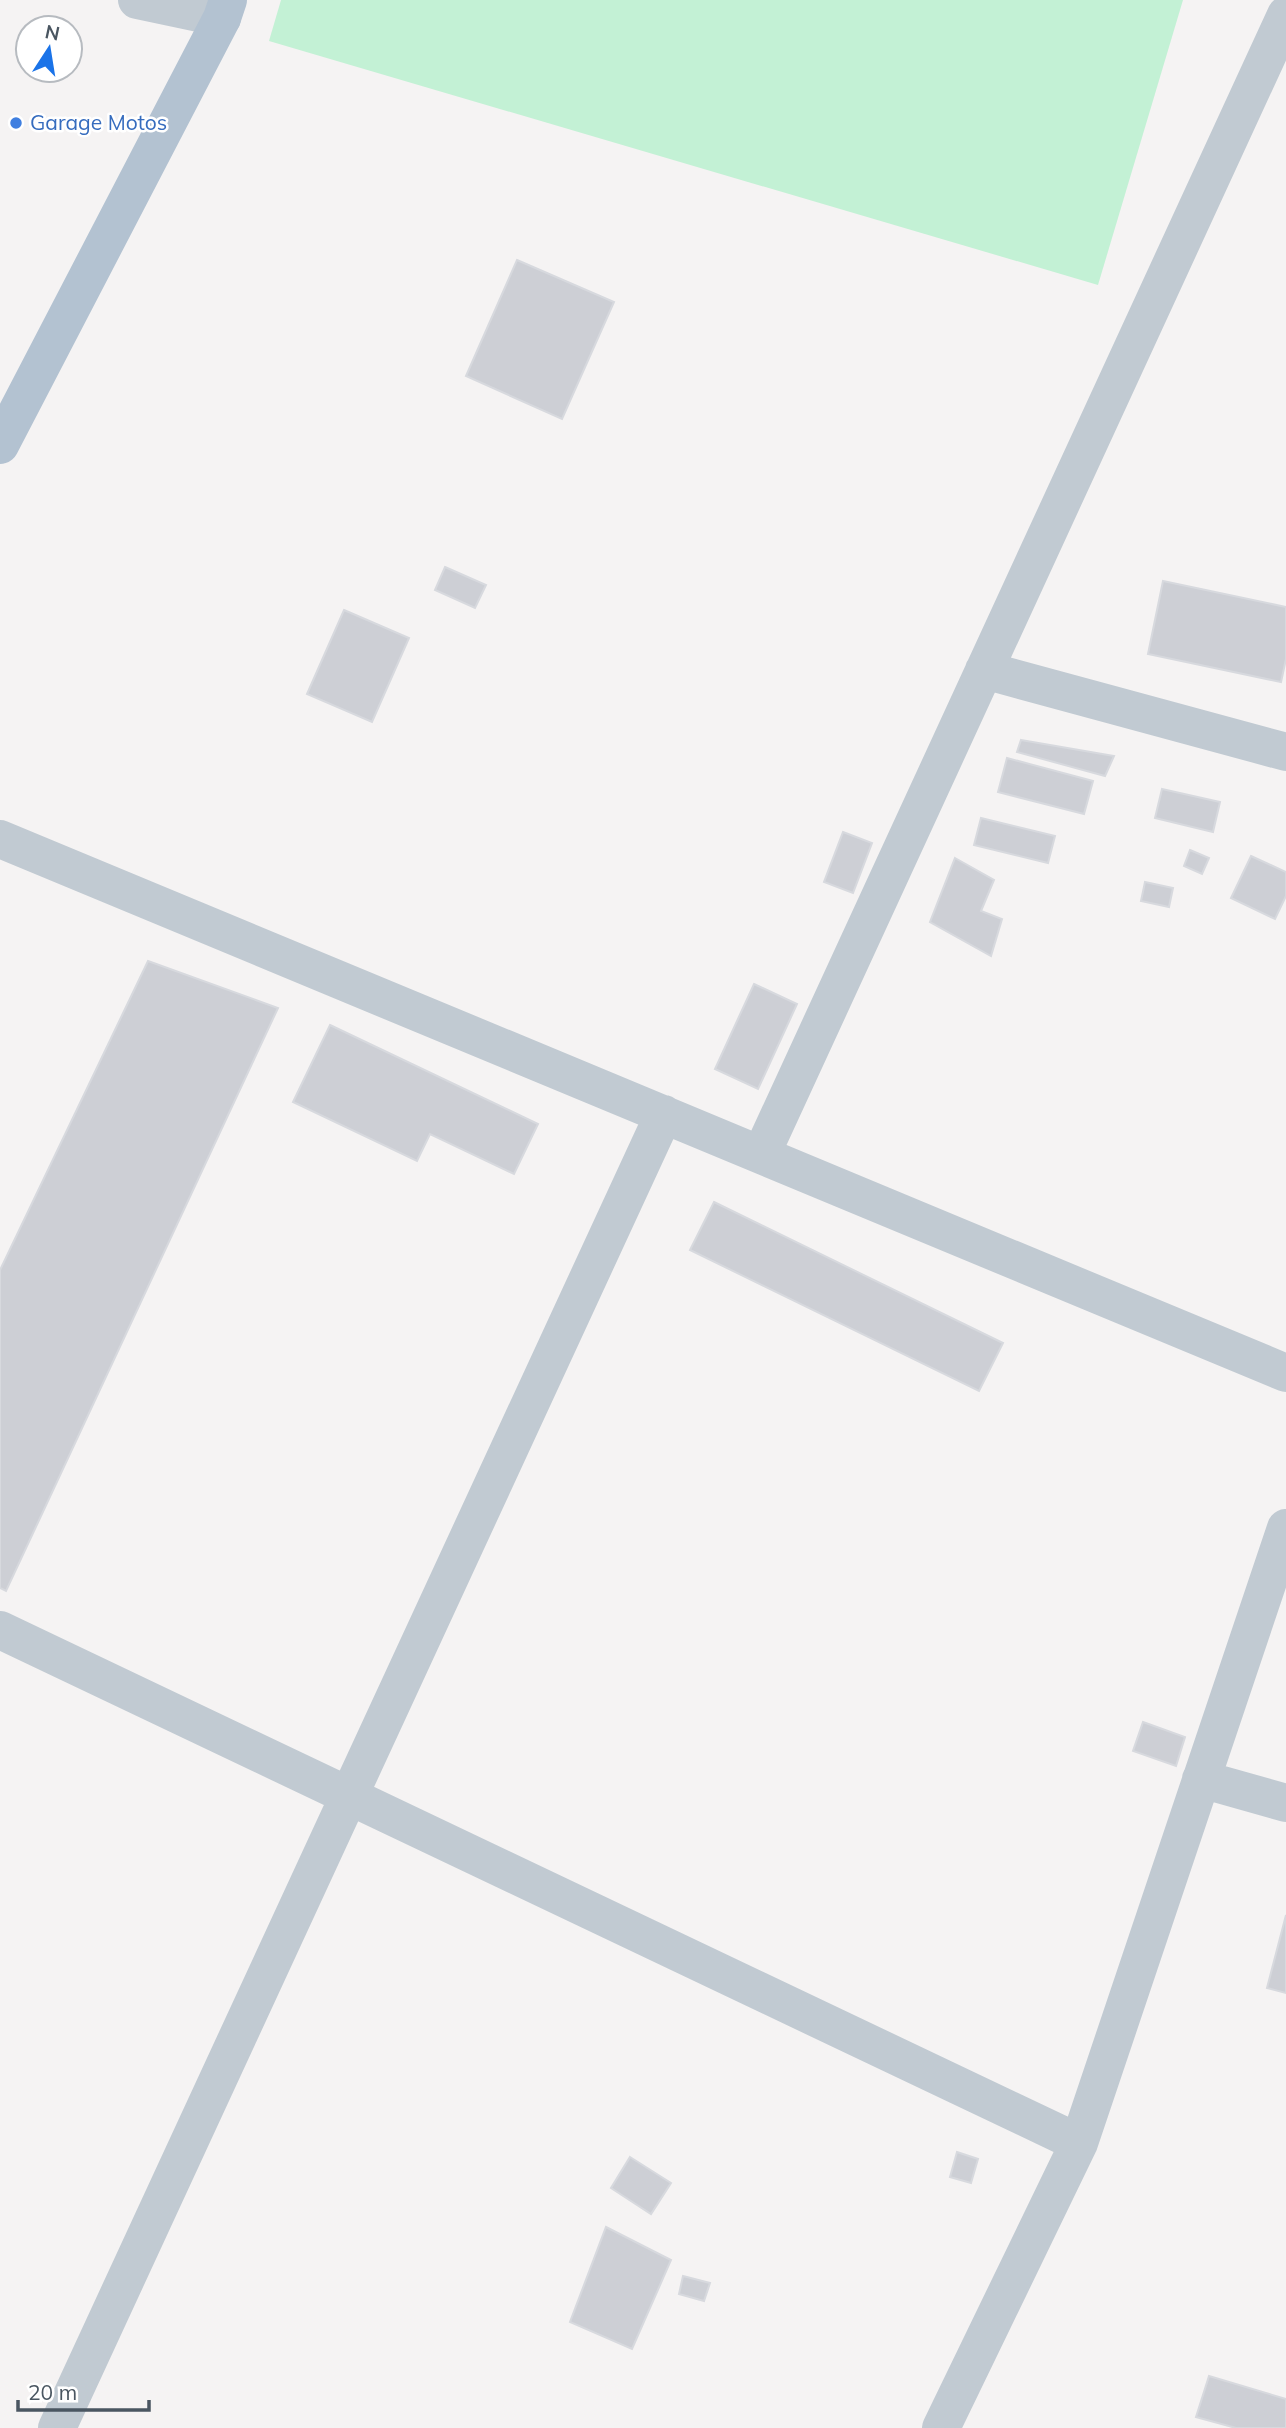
<svg xmlns="http://www.w3.org/2000/svg" width="1286" height="2428" viewBox="0 0 1286 2428" font-family="Mulish,sans-serif">
<style>
.green{fill:#c3f1d5}
.building{fill:#cdcfd5;stroke:#d7d9de;stroke-width:2}
.lines{fill:none;stroke-linecap:round;stroke-linejoin:round}
.minor{stroke:#c1cad2;stroke-width:38}
.major{stroke:#b3c2d1;stroke-width:38}
.shop-dot{fill:#3f7fe0;stroke:#fff;stroke-width:2.5}
.labels{text-anchor:middle;stroke-width:5;stroke-linejoin:round;paint-order:stroke}
.shop-label{font-size:21px;fill:#366cbe;stroke:#fff;text-anchor:start}
</style>
<rect width="100%" height="100%" fill="#f5f3f3"/>
<path class="green" d="M 281,0 L 1183,0 L 1098,285 L 269,41 Z"/>
<path class="building" d="M 517,260 L 614,302 L 562,419 L 466,376 Z
M 445,567 L 486,585 L 475,608 L 435,590 Z
M 1163,581 L 1286,607 L 1286,659 L 1281,682 L 1148,654 Z
M 344,610 L 409,638 L 372,722 L 307,694 Z
M 1021,740 L 1114,756 L 1105,776 L 1017,752 Z
M 1007,758 L 1093,781 L 1084,814 L 998,792 Z
M 1162,789 L 1220,802 L 1213,832 L 1155,818 Z
M 981,818 L 1055,836 L 1048,863 L 974,845 Z
M 843,832 L 872,843 L 853,893 L 824,882 Z
M 1190,850 L 1209,858 L 1202,874 L 1184,866 Z
M 1251,856 L 1286,872 L 1286,896 L 1275,919 L 1231,898 Z
M 955,858 L 994,880 L 981,911 L 1002,919 L 991,956 L 930,922 Z
M 1145,882 L 1173,888 L 1169,907 L 1141,901 Z
M 148,961 L 278,1008 L 6,1591 L 0,1588 L 0,1270 Z
M 754,984 L 797,1004 L 758,1089 L 715,1069 Z
M 330,1025 L 538,1124 L 514,1174 L 430,1134 L 417,1161 L 293,1102 Z
M 714,1202 L 1003,1343 L 979,1391 L 690,1250 Z
M 1143,1722 L 1185,1737 L 1176,1766 L 1133,1751 Z
M 1286,1915 L 1286,1993 L 1267,1988 Z
M 957,2152 L 978,2159 L 971,2183 L 950,2177 Z
M 630,2157 L 671,2183 L 651,2214 L 611,2188 Z
M 606,2227 L 671,2260 L 632,2349 L 570,2322 Z
M 683,2276 L 710,2283 L 704,2301 L 679,2294 Z
M 1209,2376 L 1286,2399 L 1286,2428 L 1236,2428 L 1196,2417 Z"/>
<g class="lines">
<path class="minor" d="M 137,0 L 222,18
M 984,670 L 1286,752
M 0,839 L 1286,1373
M 761,1155 L 1286,15
M 0,1630 L 1079,2143
M 1201,1779 L 1286,1803
M 57,2428 L 664,1114
M 941,2428 L 1079,2143 L 1286,1528"/>
<path class="major" d="M 0,445 L 222,18 L 228,0"/>
</g>
<circle class="shop-dot" cx="16" cy="123" r="7"/>
<g class="labels">
<g class="shop-label">
<text x="30" y="130">Garage Motos</text>
</g>
</g>
<g transform="translate(49 49) rotate(12)"><circle r="33" fill="#ffffff" stroke="#b7bbc0" stroke-width="2"/>
<path d="M0-5L12 26L0 18L-12 26Z" fill="#1a73e8"/>
<text y="-10" font-size="19" font-weight="bold" text-anchor="middle" fill="#4a5661">N</text>
</g>
<path d="M18 2400v10h131v-10" fill="none" stroke="#4a5661" stroke-width="3.5"/>
<text x="28" y="2400" font-size="21" fill="#4a5661" stroke="#ffffff" stroke-width="5" paint-order="stroke">20 m</text>
</svg>
